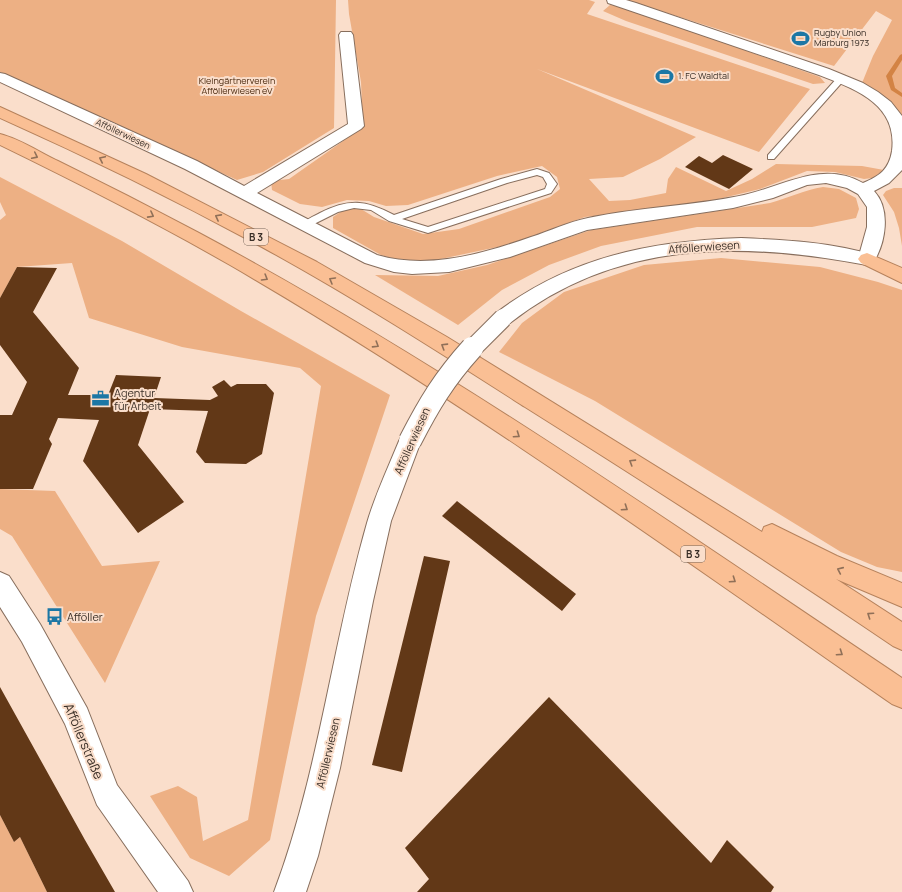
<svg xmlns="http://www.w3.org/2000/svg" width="902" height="892" viewBox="0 0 902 892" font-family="Manrope,sans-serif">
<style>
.green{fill:#edb084}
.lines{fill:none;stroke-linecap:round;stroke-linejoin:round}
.stream{fill:#d38344;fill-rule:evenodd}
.building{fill:#623817}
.service-casing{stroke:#876e5d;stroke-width:2}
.minor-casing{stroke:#876e5d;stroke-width:2}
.secondary-casing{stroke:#876e5d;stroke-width:2}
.trunk-casing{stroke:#b6825c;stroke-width:2}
.service{fill:#fff;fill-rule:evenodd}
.minor{fill:#fff;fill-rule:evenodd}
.secondary{fill:#fff;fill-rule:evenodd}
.trunk{fill:#fabf94;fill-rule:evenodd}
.secondary-bridge-far1-casing{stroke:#876e5d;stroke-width:20;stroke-linecap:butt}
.secondary-bridge-casing{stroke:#876e5d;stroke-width:24;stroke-linecap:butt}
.secondary-bridge-far1{stroke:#fff;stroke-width:18}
.secondary-bridge{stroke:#fff;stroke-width:22}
.oneway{stroke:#907058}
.labels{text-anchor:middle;stroke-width:4;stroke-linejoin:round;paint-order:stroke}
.far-poi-label{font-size:9px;fill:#3a2f27;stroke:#fadecb;text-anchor:start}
.far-park-label{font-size:9px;fill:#48270c;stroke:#fadecb}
.far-street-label{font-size:9px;fill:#3a2f27;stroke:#fadecb}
.shield{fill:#fadecb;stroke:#746458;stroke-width:1}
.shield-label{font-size:10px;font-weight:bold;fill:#3a2f27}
.street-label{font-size:11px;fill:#3a2f27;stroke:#fadecb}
.poi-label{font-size:11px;fill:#3a2f27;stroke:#fadecb;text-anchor:start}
.near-street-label{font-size:13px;fill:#3a2f27;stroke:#fadecb}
</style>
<rect width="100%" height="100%" fill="#fadecb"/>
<path class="green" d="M 0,0 L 336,0 L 334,128 L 263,172 L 237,180 L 0,72 Z
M 348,0 L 589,0 L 595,2 L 587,14 L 810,89 L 759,152 L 537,69 L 696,137 L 660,159 L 623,177 L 589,179 L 609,201 L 630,200 L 666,193 L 668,179 L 676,167 L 726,191 L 752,179 L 776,164 L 862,166 L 884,170 L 873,178 L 864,179 L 835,172 L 807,171 L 760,189 L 706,202 L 585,217 L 507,245 L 436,260 L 403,261 L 381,255 L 333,228 L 333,217 L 345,209 L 361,209 L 374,217 L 423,234 L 459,229 L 550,197 L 560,189 L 557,177 L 542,166 L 497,176 L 408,205 L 386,206 L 369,201 L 347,200 L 322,207 L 300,204 L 272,190 L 271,181 L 289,179 L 363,127 L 361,82 L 349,14 Z
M 626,0 L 902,0 L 902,117 L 891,102 L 862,83 L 873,56 L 892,20 L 876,11 L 834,66 Z
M 610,5 L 621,6 L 820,77 L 825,83 L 813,84 L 626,21 L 603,11 Z
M 0,177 L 122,241 L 241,311 L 390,395 L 316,616 L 270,840 L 229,876 L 190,858 L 150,796 L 178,786 L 197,797 L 203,841 L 248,820 L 321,386 L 300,368 L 182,347 L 89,318 L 72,263 L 17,267 L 0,298 L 0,220 L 6,215 L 0,202 Z
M 823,187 L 839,189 L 856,198 L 859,209 L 856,218 L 812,227 L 697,227 L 601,246 L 549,265 L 502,290 L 458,325 L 375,275 L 438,276 L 487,265 L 591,230 L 770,203 C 788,198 805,190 823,187 Z
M 894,188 L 902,188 L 902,246 L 899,228 L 894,212 L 883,195 L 886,191 Z
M 721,258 L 820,267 L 878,282 L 902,290 L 902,572 L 877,567 L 841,552 L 595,401 L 499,352 L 522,323 L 564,292 L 644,265 Z
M 0,489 L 55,491 L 102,566 L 160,561 L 105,683 L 12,536 L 0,529 Z
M 0,815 L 14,842 L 20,837 L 47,892 L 0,892 Z"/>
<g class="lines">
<path class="stream" d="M 902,54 L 902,60 L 892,76 L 895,88 L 902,93 L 902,97 L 891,90 L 886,76 L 900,55 Z"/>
</g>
<path class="building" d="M 723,155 L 753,169 L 729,189 L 685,167 L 699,156 L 712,163 Z
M 17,267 L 57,268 L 33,312 L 79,368 L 68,395 L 108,395 L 116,375 L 161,377 L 154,398 L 210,400 L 218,396 L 212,387 L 224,380 L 231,387 L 237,384 L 266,384 L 274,393 L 262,454 L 246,464 L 205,463 L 196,452 L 208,411 L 150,409 L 138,445 L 184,502 L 138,533 L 83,461 L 99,420 L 58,418 L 49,439 L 52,444 L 33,489 L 0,489 L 0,415 L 12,415 L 27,382 L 0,345 L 0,298 Z
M 457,501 L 576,594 L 562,611 L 442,516 Z
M 424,556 L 450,561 L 402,772 L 372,765 Z
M 0,687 L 85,840 L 115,892 L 47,892 L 20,837 L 14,842 L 0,815 Z
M 549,697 L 711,863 L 727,840 L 774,887 L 771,892 L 417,892 L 429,879 L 405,848 Z"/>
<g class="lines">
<defs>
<path id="service" d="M 838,77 L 845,79 L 774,159 L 768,159 L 768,155 Z
M 537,169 L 549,173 L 557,184 L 551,193 L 428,233 L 389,221 L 371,210 L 354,208 L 338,212 L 306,228 L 301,225 C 305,220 314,216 320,213 C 349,198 366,200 394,215 L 501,179 ZM 537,175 L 543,177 L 547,184 L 545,189 L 428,227 L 402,219 L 507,183 Z"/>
<path id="minor" d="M 607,0 L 626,0 L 636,3 L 829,69 L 863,83 L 878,92 L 891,102 L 902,116 L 902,170 L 889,183 L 874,191 C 891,209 886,243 873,263 L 867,265 L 861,263 L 858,259 L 867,227 L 867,207 L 858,194 L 847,188 L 826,183 L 807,185 L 773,198 L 733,208 L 587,230 L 510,257 L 449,272 L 412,274 L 394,272 L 365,263 L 185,169 L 0,82 L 0,73 L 5,74 L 197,161 L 244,186 L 348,124 L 339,35 L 341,32 L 351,32 L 353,35 L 364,126 L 361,129 L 257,193 L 377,255 C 428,270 482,254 531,237 C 550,231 568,222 588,218 C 640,207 693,206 744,195 C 784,186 822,160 863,183 C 880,176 889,169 892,151 C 898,104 855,89 819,75 L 608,3 Z
M 0,572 L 9,576 L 40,624 L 87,708 L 117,785 L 188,881 L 193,892 L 158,892 L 97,805 L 65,724 L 22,642 L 0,607 Z"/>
<path id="secondary" d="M 741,238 C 785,240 831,242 873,255 L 876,259 L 873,263 L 867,265 C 740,241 616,240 510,323 L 503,325 L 496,323 L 493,318 L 496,313 C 570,257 650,241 741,238 Z
M 410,432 L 418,435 L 421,441 L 391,521 L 373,601 L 340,768 L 318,856 L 306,892 L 274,892 C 319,773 332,645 367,523 C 375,495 388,468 399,441 L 402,435 Z"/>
<path id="trunk" d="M 0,107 L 146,174 L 317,262 L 447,337 L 762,532 L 764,527 L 772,524 L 837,556 L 902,583 L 902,607 L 836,579 L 902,622 L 902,650 L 893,646 C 772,564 649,485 525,407 C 442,354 358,300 271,252 C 183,204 92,159 0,118 Z
M 0,134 C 20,139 39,152 58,161 C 105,184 152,208 199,233 C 444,364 672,524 902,678 L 902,708 L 892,704 C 675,553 459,398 230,265 C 155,222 78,183 0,145 Z
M 867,253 L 902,268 L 902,283 L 861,263 L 858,259 L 861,255 Z"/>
</defs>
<use href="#service" class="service-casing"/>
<use href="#minor" class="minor-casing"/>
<use href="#secondary" class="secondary-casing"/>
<use href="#trunk" class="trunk-casing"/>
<use href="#service" class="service"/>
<use href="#minor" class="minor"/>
<use href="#secondary" class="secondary"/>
<use href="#trunk" class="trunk"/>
<defs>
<path id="secondary-bridge-far1" d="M 472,349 L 503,318"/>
<path id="secondary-bridge" d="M 410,441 C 429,404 444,379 472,348"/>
</defs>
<use href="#secondary-bridge-far1" class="secondary-bridge-far1-casing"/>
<use href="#secondary-bridge" class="secondary-bridge-casing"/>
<use href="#secondary-bridge-far1" class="secondary-bridge-far1"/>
<use href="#secondary-bridge" class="secondary-bridge"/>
</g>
<defs><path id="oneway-chevron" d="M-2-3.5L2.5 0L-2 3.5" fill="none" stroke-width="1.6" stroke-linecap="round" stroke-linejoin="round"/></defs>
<g class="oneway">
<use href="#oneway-chevron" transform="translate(35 156) rotate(26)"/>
<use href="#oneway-chevron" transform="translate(102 159) rotate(-155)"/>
<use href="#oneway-chevron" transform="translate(151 215) rotate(28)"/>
<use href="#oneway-chevron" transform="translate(218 217) rotate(-152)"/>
<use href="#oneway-chevron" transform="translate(265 278) rotate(31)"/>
<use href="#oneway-chevron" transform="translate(332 280) rotate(-150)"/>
<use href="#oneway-chevron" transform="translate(376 345) rotate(32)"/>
<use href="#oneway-chevron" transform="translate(444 346) rotate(-148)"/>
<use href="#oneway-chevron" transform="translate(517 435) rotate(34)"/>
<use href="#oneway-chevron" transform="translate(632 462) rotate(-148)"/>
<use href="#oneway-chevron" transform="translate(625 508) rotate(34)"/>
<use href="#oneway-chevron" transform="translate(840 570) rotate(-156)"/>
<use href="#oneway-chevron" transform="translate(733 580) rotate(34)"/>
<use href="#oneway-chevron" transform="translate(870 615) rotate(-146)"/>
<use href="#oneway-chevron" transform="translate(840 653) rotate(34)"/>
</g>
<defs>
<symbol id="stadium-bare" viewBox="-9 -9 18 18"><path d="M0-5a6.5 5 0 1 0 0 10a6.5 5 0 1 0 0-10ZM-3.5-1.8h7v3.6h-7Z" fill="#1c77a5" stroke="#fadecb" stroke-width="2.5" paint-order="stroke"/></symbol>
<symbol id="office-bare" viewBox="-9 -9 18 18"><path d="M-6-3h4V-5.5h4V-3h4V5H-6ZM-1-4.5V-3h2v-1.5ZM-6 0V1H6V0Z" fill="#1c77a5" stroke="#fadecb" stroke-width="2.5" paint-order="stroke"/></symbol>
<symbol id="bus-bare" viewBox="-9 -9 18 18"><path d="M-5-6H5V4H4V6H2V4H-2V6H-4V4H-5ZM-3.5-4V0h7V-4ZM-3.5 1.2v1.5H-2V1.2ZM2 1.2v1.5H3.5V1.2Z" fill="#1c77a5" stroke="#fadecb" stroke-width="2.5" paint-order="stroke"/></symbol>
</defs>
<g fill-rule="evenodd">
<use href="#stadium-bare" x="788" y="26" width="25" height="25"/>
<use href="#stadium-bare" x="652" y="64" width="25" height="25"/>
<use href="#office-bare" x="88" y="386" width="25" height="25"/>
<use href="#bus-bare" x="42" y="604" width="25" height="25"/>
</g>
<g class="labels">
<g class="far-poi-label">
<text x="814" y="36">Rugby Union<tspan x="814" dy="10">Marburg 1973</tspan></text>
<text x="678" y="79">1. FC Waldtal</text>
</g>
<g class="far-park-label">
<text x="237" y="84">Kleingärtnerverein<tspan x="237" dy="10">Afföllerwiesen eV</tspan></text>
</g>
<g class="far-street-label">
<text transform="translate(123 134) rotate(25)" y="3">Afföllerwiesen</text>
</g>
<g class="shield">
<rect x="244" y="229" width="24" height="16" rx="3"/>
<rect x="681" y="546" width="24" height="16" rx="3"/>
</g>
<g class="shield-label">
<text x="256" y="241">B 3</text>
<text x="693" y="558">B 3</text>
</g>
<g class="street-label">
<text transform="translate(704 247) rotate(-4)" y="4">Afföllerwiesen</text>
<text transform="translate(412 441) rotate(-66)" y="4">Afföllerwiesen</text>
<text transform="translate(328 753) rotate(-77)" y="4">Afföllerwiesen</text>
</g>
<g class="poi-label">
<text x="114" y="397">Agentur<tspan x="114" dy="13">für Arbeit</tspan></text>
<text x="67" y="621">Afföller</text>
</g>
<g class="near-street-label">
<text transform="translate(84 741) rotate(67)" y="5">Afföllerstraße</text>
</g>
</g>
</svg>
